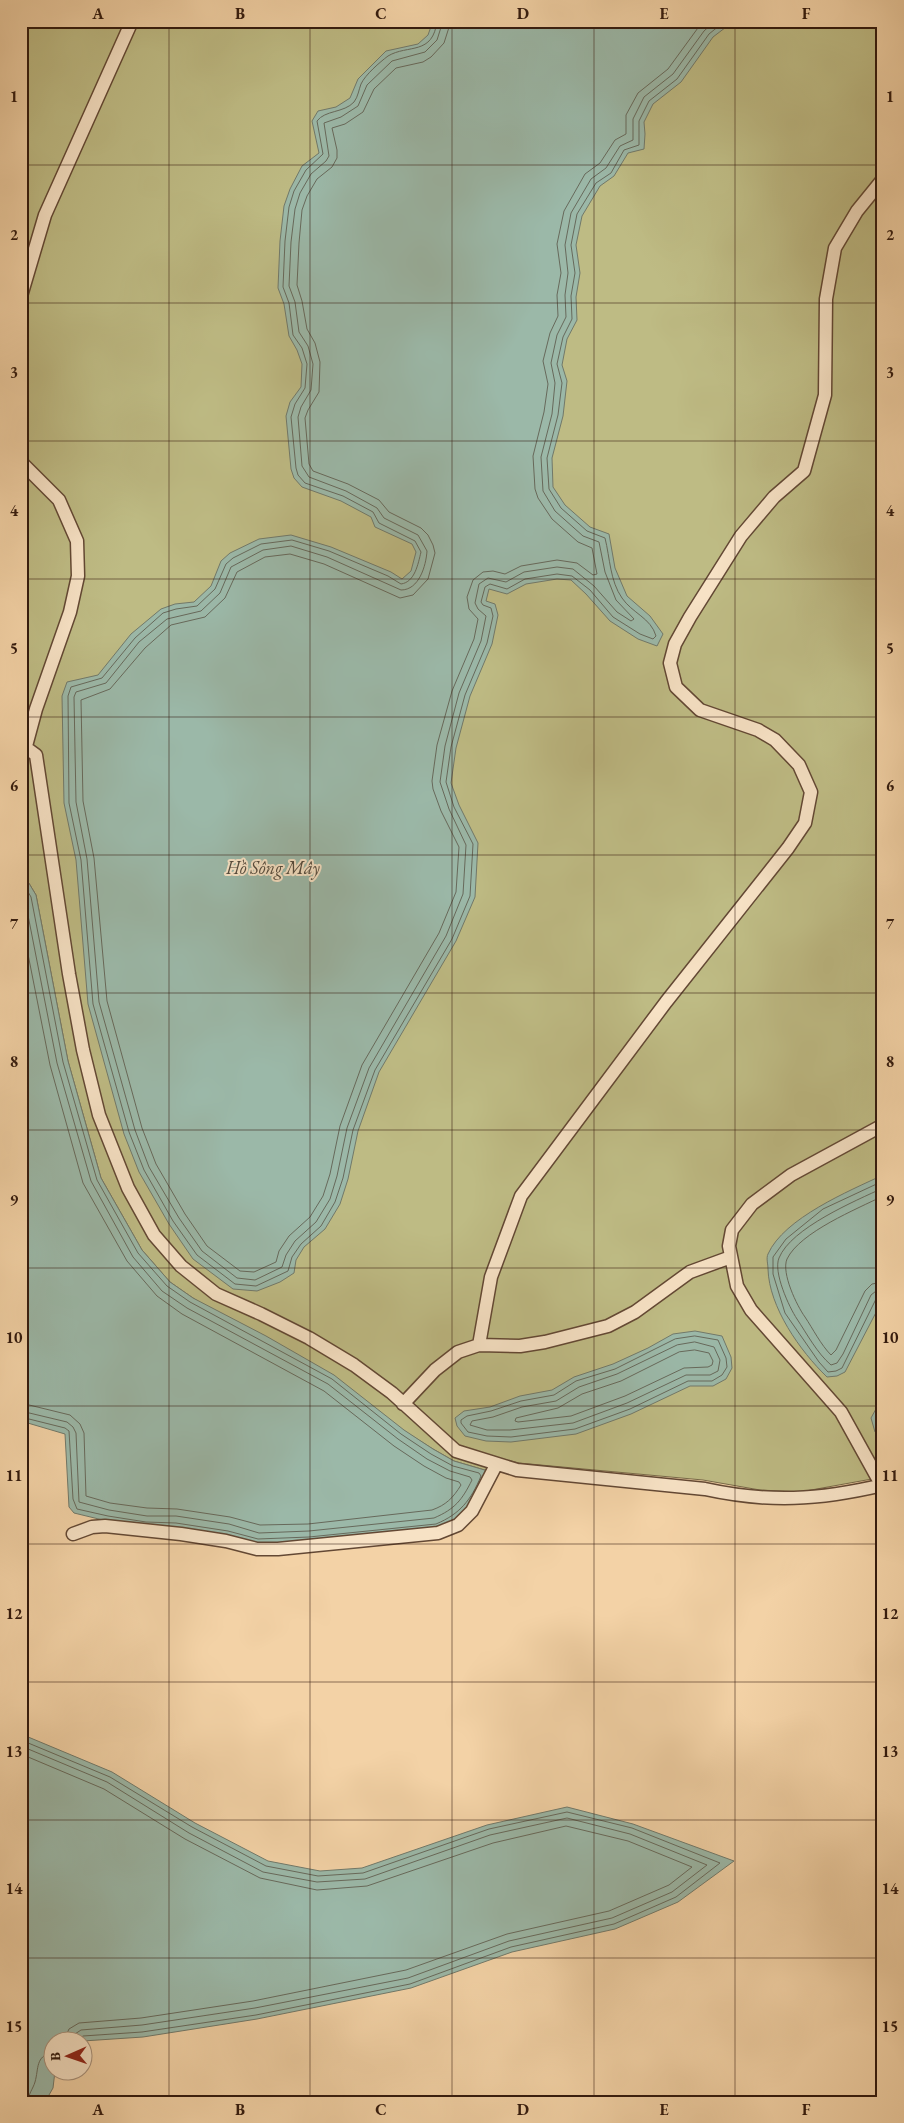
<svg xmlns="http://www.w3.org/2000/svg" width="904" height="2123" viewBox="0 0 904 2123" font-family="'EB Garamond',serif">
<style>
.green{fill:#bebb84;stroke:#786a49}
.water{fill:#9bb8a8;stroke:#71796a}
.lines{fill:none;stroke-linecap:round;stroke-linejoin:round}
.shore{stroke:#67695b;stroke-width:1}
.service-casing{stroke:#634834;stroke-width:15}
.service{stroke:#f7e2c5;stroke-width:12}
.grid{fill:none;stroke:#331a0e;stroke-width:1;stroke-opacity:0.55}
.labels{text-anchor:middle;stroke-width:4;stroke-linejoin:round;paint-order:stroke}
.water-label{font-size:18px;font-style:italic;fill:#52493c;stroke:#f7e2c5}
.neatline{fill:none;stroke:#331a0e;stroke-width:2}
.grid-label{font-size:16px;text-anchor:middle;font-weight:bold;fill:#331a0e}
</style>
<rect width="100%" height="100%" fill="#f3d2a6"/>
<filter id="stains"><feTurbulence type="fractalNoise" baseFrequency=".004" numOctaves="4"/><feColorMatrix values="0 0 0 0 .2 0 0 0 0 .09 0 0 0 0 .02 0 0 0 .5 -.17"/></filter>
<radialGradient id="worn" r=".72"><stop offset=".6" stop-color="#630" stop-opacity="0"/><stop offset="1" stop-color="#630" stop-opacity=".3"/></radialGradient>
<path class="green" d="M 21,21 L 883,21 L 883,1477 L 800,1492 L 760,1490 L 703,1480 L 519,1463 L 499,1458 L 488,1471 L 454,1461 L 433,1449 L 193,1298 L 170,1282 L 142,1250 L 101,1178 L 68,1061 L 36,895 L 21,870 Z"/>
<path class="water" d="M 433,21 L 734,21 L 713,37 L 681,82 L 653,104 L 644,122 L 645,134 L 644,149 L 628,153 L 614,176 L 600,186 L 582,216 L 576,245 L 580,273 L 576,297 L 577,320 L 567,339 L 562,365 L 567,381 L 563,416 L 552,458 L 553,487 L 565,505 L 590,527 L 609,534 L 615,568 L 627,596 L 650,616 L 663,634 L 657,646 L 638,639 L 610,621 L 586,594 L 571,580 L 557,579 L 526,584 L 507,594 L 489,589 L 486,601 L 495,604 L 498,615 L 492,644 L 470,696 L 456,748 L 451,783 L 459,805 L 478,843 L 475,897 L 456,941 L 379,1072 L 358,1131 L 348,1179 L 340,1204 L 325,1229 L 304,1247 L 296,1260 L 294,1273 L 280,1282 L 257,1291 L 233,1289 L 193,1259 L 169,1224 L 139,1172 L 124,1134 L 88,1004 L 76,860 L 64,803 L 62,696 L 67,682 L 98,675 L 131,634 L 161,609 L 175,604 L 194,602 L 211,586 L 221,561 L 230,553 L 259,539 L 291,535 L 331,547 L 391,572 L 402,579 L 411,571 L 416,552 L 412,544 L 375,527 L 371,517 L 341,501 L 302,487 L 294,478 L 291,469 L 286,416 L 290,402 L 301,387 L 302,364 L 297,350 L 289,336 L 284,304 L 278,288 L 280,241 L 284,206 L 290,189 L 302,166 L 319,153 L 312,121 L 318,111 L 336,107 L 350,98 L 358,79 L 386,51 L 418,44 L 428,35 Z
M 21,870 L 36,895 L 68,1061 L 101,1178 L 142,1250 L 170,1282 L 193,1298 L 266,1336 L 334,1375 L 404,1430 L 433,1449 L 454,1461 L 488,1471 L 469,1508 L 455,1521 L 437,1529 L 309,1542 L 257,1544 L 107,1521 L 74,1513 L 69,1507 L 65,1434 L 21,1421 Z
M 883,1175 L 883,1299 L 845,1372 L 837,1376 L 827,1377 C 800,1351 769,1307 768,1269 C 768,1264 766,1258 768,1254 C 784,1218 849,1191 883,1175 Z
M 695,1331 L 722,1336 L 731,1357 L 732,1368 L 726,1379 L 713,1386 L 690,1386 L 631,1414 L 576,1434 L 511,1442 L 486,1441 L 465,1436 L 457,1426 L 455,1418 L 464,1411 L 490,1407 L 520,1396 L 552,1390 L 574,1377 L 613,1364 L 648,1348 L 673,1334 Z
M 883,1396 L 883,1437 L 875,1432 L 871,1418 Z
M 21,1734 L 112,1772 L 195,1823 L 268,1861 L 320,1871 L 362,1868 L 487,1825 L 567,1807 L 633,1824 L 734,1861 L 678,1902 L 615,1929 L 512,1952 L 411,1988 L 257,2019 L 143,2037 L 83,2041 L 52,2040 L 52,2070 L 55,2071 L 53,2088 L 45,2102 L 21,2102 Z"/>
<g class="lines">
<path class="shore" d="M 437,21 C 433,56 408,44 388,56 C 380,62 365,75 361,84 C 359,89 358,97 354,102 C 344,113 325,110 317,121 L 323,154 L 306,170 L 294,191 L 289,207 L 285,241 L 283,287 L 289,303 L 293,335 L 302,348 L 307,364 L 305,388 L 295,404 L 291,417 L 296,468 L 298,475 L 305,483 L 343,496 L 373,512 L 379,523 L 415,541 L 421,552 C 418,564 415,582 401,584 L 388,576 L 329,551 L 292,540 L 261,544 L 233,558 L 226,564 L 215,589 L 197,606 L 176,609 L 163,613 L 135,638 L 102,678 L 71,687 L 68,696 L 69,803 L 81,860 L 93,1004 L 129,1132 L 144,1170 L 173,1221 L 197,1255 L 235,1284 L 256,1286 L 288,1271 L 292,1257 L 301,1244 L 321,1226 L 335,1202 L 343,1178 L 353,1130 L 375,1070 L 452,939 L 470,896 L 473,844 L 454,807 L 446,782 L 451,747 L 465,695 L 487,643 L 493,616 L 491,608 L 483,605 L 481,602 L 485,587 L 490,584 L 507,589 L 525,579 L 557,574 L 572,576 L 590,590 L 613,617 L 640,634 L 653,639 L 656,636 C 651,618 632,613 622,598 C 610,581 610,558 605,538 L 587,531 L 561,508 L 549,489 L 547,458 L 558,415 L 562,383 L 557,364 L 563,337 L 572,319 L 571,296 L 575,273 L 571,245 L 577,214 L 596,183 L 611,173 L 624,150 L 639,145 L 639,121 L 649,101 L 677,79 L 709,34 L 725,21
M 443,21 L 437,40 L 425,52 L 392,61 L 367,85 L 358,106 L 341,117 L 324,123 L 329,156 L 326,161 L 311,174 L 300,193 L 295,209 L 291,242 L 289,286 L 295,302 L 299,332 L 308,346 L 313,364 L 311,390 L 301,407 L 298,417 L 302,466 L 309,477 L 346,491 L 377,508 L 384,518 L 418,535 L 427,551 C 426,566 419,590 401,590 L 327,557 L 291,546 L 263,550 L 231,567 L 220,593 L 201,611 L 167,619 L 139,642 L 106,683 L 76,692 L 74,697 L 76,802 L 87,859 L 99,1002 L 135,1130 L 149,1167 L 179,1218 L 202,1251 L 237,1278 L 255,1280 L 282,1267 L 286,1255 L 295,1241 L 316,1222 L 330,1199 L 337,1176 L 347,1128 L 369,1068 L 446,936 L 463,894 L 466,845 L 449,809 L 440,782 L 445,746 L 459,693 L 481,641 L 486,616 L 478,609 L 475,603 L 479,584 L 488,578 L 506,582 L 524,572 L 557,567 L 573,569 L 594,586 L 617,612 L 631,621 L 634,619 L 616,600 L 605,572 L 599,542 L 583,536 L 555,511 L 543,491 L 541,457 L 552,414 L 555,383 L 551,363 L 557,335 L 566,317 L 565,295 L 568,273 L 565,245 L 571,213 L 591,179 L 606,168 L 620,146 L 633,140 L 633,119 L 644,97 L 673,74 L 704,31 L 715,21
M 451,21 L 444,43 L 431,57 L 423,62 L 396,68 L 374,89 L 363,112 L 345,124 L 332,128 L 337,150 L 337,158 L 332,167 L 317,179 L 307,196 L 302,210 L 299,243 L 297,285 L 302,301 L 307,329 L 315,343 L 320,362 L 319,392 L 308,410 L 305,418 L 309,464 L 313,471 L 348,484 L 379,500 L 389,512 L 421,528 L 428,535 L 433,545 L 435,553 L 428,579 L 413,595 L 400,598 L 324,564 L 290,554 L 265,557 L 237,572 L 225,598 L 205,617 L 171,625 L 145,648 L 110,689 L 81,700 L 83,801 L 94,858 L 107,1001 L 142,1128 L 156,1164 L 185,1214 L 207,1246 L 240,1271 L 254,1272 L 276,1262 L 279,1251 L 289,1236 L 310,1217 L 323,1196 L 330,1174 L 340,1126 L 362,1065 L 439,933 L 456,892 L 459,847 L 441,811 L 433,789 L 432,781 L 437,745 L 452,691 L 474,639 L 478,619 L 469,609 L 467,597 L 473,580 L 483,572 L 493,571 L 505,574 L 521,566 L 557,560 L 577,563 L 593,575 L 597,574 L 592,548 L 578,542 L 552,519 L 538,498 L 535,489 L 533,456 L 544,412 L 548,384 L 543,361 L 550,333 L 558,316 L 557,295 L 561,273 L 557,244 L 564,211 L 585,174 L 600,163 L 615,140 L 626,134 L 626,115 L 638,93 L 668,69 L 703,21
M 21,880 L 31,897 L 63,1062 L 97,1180 L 138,1253 L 167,1286 L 190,1302 L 332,1379 L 401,1434 L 431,1454 L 453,1466 L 479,1473 L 481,1476 C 471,1500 460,1514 436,1524 L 309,1537 L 258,1539 L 228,1531 L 176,1523 L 146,1522 L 108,1516 L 77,1509 L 73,1499 L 69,1431 L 65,1428 L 21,1417
M 21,893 L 25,900 L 57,1063 L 91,1181 L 133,1257 L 162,1291 L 187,1308 L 328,1384 L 398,1439 L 427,1459 L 450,1471 L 470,1477 L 472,1480 C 462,1500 455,1509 434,1518 L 309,1531 L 259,1533 L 229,1524 L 176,1516 L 147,1516 L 109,1510 L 79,1502 L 76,1433 L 73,1427 L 67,1422 L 21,1411
M 21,919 L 50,1065 L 83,1183 L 127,1261 L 157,1296 L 182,1314 L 324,1391 L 394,1446 L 424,1466 L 446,1478 L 459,1482 L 461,1485 C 453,1498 446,1505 432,1510 L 308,1524 L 260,1525 L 230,1517 L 177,1509 L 147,1508 L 110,1503 L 86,1496 L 84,1433 L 80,1424 L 70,1415 L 21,1403
M 883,1181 L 823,1209 L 786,1239 L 773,1257 L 773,1274 L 785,1313 L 819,1362 L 828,1372 L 836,1371 L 842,1368 L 876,1299 L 883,1296
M 883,1188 C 855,1201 791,1228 779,1258 C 773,1272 789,1307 797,1319 C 807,1334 817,1353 831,1365 L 837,1363 L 843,1354 L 871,1295 L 876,1291 L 883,1290
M 883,1196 C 857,1209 800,1232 787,1259 C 781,1273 797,1306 805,1317 C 813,1329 821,1345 831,1355 L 836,1350 L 865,1291 L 872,1284 L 883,1282
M 695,1336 L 718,1340 L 726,1358 L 727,1367 L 722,1375 L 712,1381 L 688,1381 L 630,1409 L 575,1429 L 511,1437 L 487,1436 L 468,1432 L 461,1423 L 461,1420 L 467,1416 L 491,1411 L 521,1401 L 554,1395 L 576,1381 L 615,1369 L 675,1339 Z
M 695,1342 L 714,1347 L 720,1360 L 718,1371 L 710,1375 L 686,1375 L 627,1403 L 573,1423 L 510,1430 L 487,1430 L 470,1425 L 472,1421 L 493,1417 L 522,1407 L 556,1401 L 579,1387 L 617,1374 L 677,1345 Z
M 695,1350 L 709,1353 L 713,1361 L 712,1365 L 708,1367 L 684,1368 L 625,1396 L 571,1416 L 518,1422 L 515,1421 L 516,1418 L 558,1408 L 582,1394 L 621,1381 L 679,1352 Z
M 21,1740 L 110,1777 L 192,1827 L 266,1866 L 318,1876 L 363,1873 L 489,1829 L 567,1812 L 632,1828 L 720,1863 L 676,1897 L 614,1924 L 511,1947 L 410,1984 L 256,2015 L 142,2032 L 83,2036 L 78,2040
M 21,1746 L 107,1782 L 189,1833 L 263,1872 L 317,1882 L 365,1879 L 490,1835 L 567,1818 L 630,1834 L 707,1865 L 672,1892 L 612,1918 L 509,1941 L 408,1978 L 255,2008 L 142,2025 L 81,2030 L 75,2034 L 71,2040
M 21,1754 L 104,1789 L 185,1839 L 260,1878 L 317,1890 L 367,1886 L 493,1843 L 566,1826 L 628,1841 L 692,1867 L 669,1885 L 609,1911 L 507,1934 L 406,1970 L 253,2001 L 141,2018 L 79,2023 L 69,2029 L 64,2040
M 28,2102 C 28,2094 33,2089 35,2082 C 39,2068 35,2057 52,2052"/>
<defs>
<path id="service" d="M 21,296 L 45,215 L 132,21
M 21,462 L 59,500 L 77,541 L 78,576 L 70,612 L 36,709 L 26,746
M 21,744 L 36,755 L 69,974 L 83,1050 L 99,1115 L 128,1188 L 154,1235 L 181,1266 L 216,1294 L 261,1314 L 309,1338 L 354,1365 L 392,1393 L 456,1451 L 517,1470 L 705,1489 C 769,1503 819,1500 883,1485
M 479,1345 L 491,1277 L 521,1196 L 666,1002 L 788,848 L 805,823 L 811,792 L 799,765 L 775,740 L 758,730 L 700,710 L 676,687 L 670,663 L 675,644 L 690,617 L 741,536 L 774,497 L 804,471 L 825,395 L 826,299 L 835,248 L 857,211 L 883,179
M 403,1404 L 435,1370 L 458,1352 L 479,1345 L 520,1346 L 545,1342 L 608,1326 L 635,1312 L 690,1272 L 731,1257
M 882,1486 L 841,1412 L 751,1310 L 737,1286 L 729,1246 L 732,1230 L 752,1204 L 791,1175 L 883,1125
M 73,1534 L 92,1527 L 105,1526 L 181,1534 L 226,1541 L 257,1549 L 278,1549 L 438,1533 L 458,1525 L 472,1511 L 496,1465"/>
</defs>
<use href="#service" class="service-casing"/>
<use href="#service" class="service"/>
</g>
<path class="grid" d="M 169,21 L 169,2102M 310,21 L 310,2102M 452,21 L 452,2102M 594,21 L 594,2102M 735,21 L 735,2102M 21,165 L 883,165M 21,303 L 883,303M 21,441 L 883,441M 21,579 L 883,579M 21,717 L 883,717M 21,855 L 883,855M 21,993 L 883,993M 21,1130 L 883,1130M 21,1268 L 883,1268M 21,1406 L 883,1406M 21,1544 L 883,1544M 21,1682 L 883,1682M 21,1820 L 883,1820M 21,1958 L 883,1958"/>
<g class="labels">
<g class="water-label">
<text x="273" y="874">Hồ Sông Mây</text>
</g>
</g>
<rect width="904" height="2123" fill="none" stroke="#f3d2a6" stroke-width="55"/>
<g transform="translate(68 2056) rotate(268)"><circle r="24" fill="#f7e2c5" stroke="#a9927c"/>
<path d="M0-4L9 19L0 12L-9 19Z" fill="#8f2418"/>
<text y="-8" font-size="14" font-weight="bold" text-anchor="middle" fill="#331a0e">B</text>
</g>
<rect x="28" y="28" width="848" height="2068" class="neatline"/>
<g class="grid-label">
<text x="98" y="19">A</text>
<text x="240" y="19">B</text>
<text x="381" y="19">C</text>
<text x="523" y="19">D</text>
<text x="664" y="19">E</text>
<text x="806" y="19">F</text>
<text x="14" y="102">1</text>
<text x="890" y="102">1</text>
<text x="14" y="240">2</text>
<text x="890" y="240">2</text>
<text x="14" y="378">3</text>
<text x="890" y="378">3</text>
<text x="14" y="516">4</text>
<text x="890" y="516">4</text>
<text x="14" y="654">5</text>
<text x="890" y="654">5</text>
<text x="14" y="791">6</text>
<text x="890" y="791">6</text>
<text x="14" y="929">7</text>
<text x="890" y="929">7</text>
<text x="14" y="1067">8</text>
<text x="890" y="1067">8</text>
<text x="14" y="1205">9</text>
<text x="890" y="1205">9</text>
<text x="14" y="1343">10</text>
<text x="890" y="1343">10</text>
<text x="14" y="1481">11</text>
<text x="890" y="1481">11</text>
<text x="14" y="1619">12</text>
<text x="890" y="1619">12</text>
<text x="14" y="1757">13</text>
<text x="890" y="1757">13</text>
<text x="14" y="1894">14</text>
<text x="890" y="1894">14</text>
<text x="14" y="2032">15</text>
<text x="890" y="2032">15</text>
<text x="98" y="2115">A</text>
<text x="240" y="2115">B</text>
<text x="381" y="2115">C</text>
<text x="523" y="2115">D</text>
<text x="664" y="2115">E</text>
<text x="806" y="2115">F</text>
</g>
<rect width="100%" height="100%" filter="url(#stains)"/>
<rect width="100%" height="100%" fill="url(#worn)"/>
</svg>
